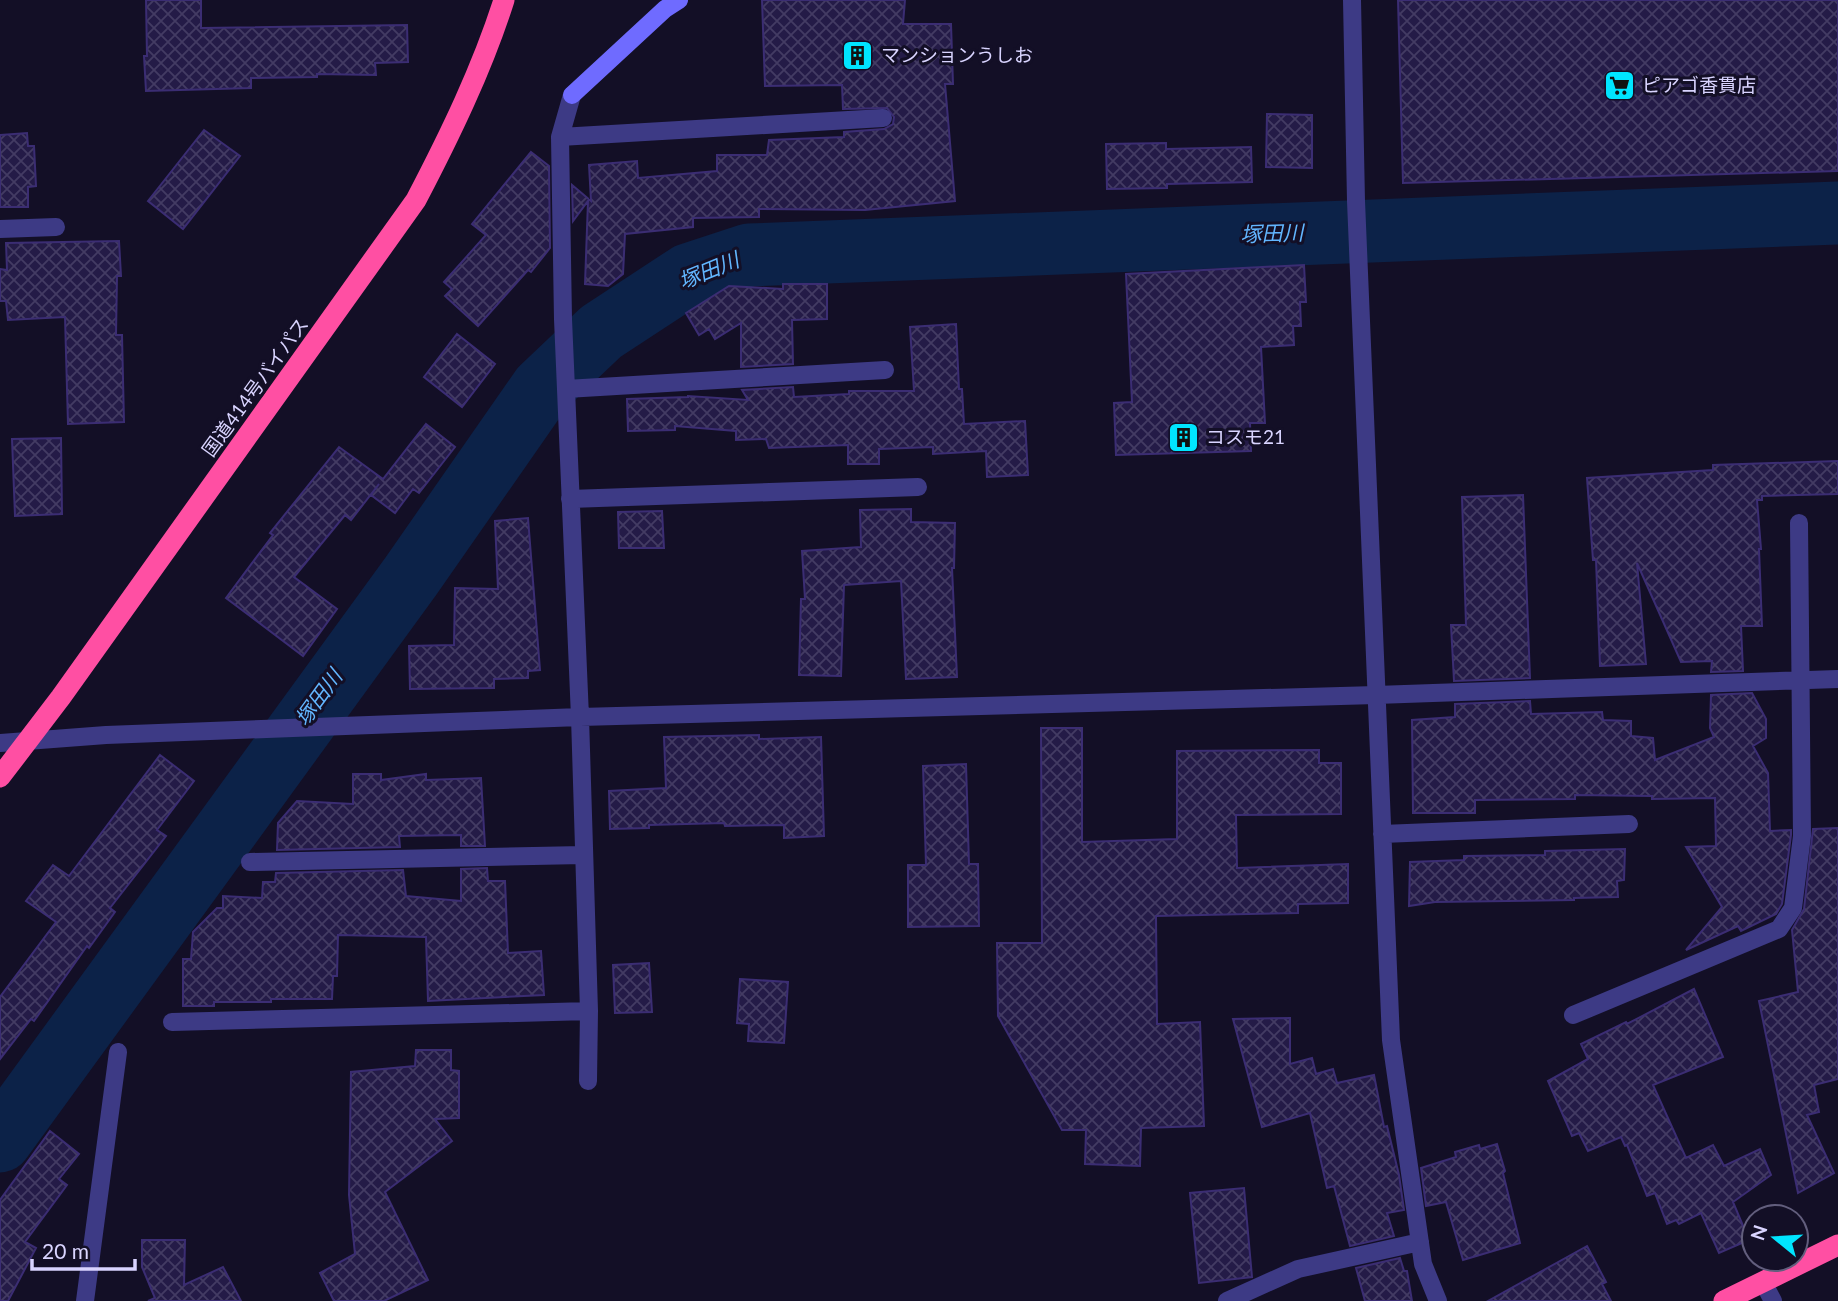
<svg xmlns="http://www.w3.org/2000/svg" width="1838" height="1301" viewBox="0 0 1838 1301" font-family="Lato,'Noto Sans JP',sans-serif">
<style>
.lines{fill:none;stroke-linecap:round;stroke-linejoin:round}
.river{stroke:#0c2248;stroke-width:63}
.building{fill:url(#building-cross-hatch);stroke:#3b2d73;stroke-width:2}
.street{stroke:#3d3a85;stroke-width:18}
.secondary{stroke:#6f6bff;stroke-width:18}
.highway{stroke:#ff4fa3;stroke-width:21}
.labels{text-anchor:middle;stroke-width:6;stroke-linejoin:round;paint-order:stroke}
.poi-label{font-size:19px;fill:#d9d4ff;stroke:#130f26;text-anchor:start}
.street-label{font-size:19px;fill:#d9d4ff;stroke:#130f26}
.water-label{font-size:21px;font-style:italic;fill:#62b6ff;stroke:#130f26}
</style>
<defs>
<pattern id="building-cross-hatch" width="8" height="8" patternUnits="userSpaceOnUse" patternTransform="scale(1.75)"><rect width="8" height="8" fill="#241b47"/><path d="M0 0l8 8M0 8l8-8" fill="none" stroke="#433b63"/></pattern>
</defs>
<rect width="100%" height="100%" fill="#130f26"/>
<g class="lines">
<path class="river" d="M 0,1141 L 411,576 L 542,388 L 601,332 L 688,275 L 749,255 L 1838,213"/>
</g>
<path class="building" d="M 146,0 L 201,0 L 201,28 L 407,25 L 408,62 L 375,63 L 376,75 L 317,74 L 317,77 L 251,78 L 251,88 L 146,91 L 144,56 L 147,56 Z
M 762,0 L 905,0 L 903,24 L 951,24 L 953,84 L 945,84 L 955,201 L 865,210 L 759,209 L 759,217 L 693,218 L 693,227 L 625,234 L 623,274 L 608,286 L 585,284 L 588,201 L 573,221 L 572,185 L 591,201 L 589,165 L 637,161 L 638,178 L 717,171 L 717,155 L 767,155 L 769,140 L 844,137 L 844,132 L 884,129 L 893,124 L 894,117 L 887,108 L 843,109 L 842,85 L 765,86 Z
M 1398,0 L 1838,0 L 1838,171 L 1403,183 Z
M 1267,114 L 1312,115 L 1312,168 L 1266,167 Z
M 204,130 L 240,156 L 183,229 L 148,201 Z
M 27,133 L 28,146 L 34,146 L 36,186 L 28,187 L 28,207 L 0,207 L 0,135 Z
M 1166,143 L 1166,149 L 1251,147 L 1252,182 L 1167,184 L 1167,188 L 1107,189 L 1106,144 Z
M 531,152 L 549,166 L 550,248 L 531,272 L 528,270 L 478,326 L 445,296 L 452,289 L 444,282 L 486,235 L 472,224 Z
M 119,241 L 121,276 L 117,276 L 116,335 L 122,335 L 124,422 L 68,424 L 65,317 L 8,320 L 6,301 L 0,301 L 0,269 L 7,270 L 6,243 Z
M 1304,265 L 1306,302 L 1300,302 L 1301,326 L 1293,326 L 1294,345 L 1261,347 L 1265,423 L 1250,423 L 1251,451 L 1116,455 L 1114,403 L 1132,402 L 1126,274 Z
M 783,284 L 827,284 L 827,319 L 792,320 L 793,364 L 741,367 L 741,323 L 715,339 L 709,329 L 699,335 L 686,313 L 729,286 L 783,289 Z
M 956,324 L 959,389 L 962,389 L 964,424 L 1025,421 L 1028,475 L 987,477 L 986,451 L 933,454 L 933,447 L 879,449 L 879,464 L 848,464 L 848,445 L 769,448 L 766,439 L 736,440 L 736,431 L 675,426 L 675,430 L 628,431 L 627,399 L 688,397 L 688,396 L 748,400 L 742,390 L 793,387 L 794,397 L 849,394 L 849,391 L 914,391 L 910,327 Z
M 457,334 L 495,364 L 462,407 L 424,377 Z
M 426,424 L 455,447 L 419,493 L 413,489 L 395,513 L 371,495 L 379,484 L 351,520 L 345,515 L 294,577 L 337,609 L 303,656 L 226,598 L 273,535 L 270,533 L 339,447 L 383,479 Z
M 61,438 L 62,514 L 15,516 L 12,439 Z
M 1838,461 L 1838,494 L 1762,496 L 1762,500 L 1757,500 L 1761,549 L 1759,549 L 1762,626 L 1741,626 L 1743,671 L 1711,672 L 1712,661 L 1681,662 L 1637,563 L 1646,664 L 1600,666 L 1596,560 L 1593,560 L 1587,478 L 1713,470 L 1713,465 Z
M 1523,495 L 1530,678 L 1454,681 L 1451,625 L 1466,625 L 1462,497 Z
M 911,509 L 911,522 L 955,523 L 954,568 L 952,568 L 957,677 L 906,679 L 901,581 L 844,585 L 841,676 L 799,675 L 801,599 L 805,599 L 802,551 L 861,547 L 860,510 Z
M 662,511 L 664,548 L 619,548 L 618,512 Z
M 528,518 L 540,670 L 528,671 L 528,678 L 494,679 L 494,688 L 410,689 L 409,646 L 454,645 L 455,588 L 498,589 L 495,521 Z
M 1752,693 L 1766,719 L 1766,738 L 1753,746 L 1768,773 L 1770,831 L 1791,830 L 1791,835 L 1782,904 L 1776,914 L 1741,931 L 1738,926 L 1686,950 L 1722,907 L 1686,847 L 1716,846 L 1715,798 L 1652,799 L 1652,796 L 1575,795 L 1575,799 L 1475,800 L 1475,813 L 1413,813 L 1412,720 L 1455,717 L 1455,704 L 1530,701 L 1531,714 L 1602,712 L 1603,720 L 1631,721 L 1631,736 L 1653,738 L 1655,760 L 1714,737 L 1710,728 L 1711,695 Z
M 1041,728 L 1082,728 L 1082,842 L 1177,839 L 1177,751 L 1319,750 L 1319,763 L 1341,763 L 1341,814 L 1236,815 L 1237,868 L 1348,864 L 1348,903 L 1298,904 L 1298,913 L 1156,916 L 1157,1024 L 1200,1022 L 1204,1126 L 1141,1128 L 1140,1166 L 1085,1164 L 1086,1130 L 1062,1130 L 998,1016 L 997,943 L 1042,943 Z
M 759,735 L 759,739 L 821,737 L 824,836 L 784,838 L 784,825 L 725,826 L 724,823 L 649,825 L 649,828 L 610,829 L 609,791 L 666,788 L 664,737 Z
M 160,755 L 194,781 L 157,830 L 166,836 L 110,908 L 115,912 L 89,948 L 87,946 L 34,1021 L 31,1019 L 0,1059 L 0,997 L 56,922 L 26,901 L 53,865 L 69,876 Z
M 966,764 L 969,864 L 978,864 L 979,926 L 908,927 L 908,865 L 926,865 L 923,766 Z
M 353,774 L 381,774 L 381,780 L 426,774 L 426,780 L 481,778 L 485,846 L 461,846 L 461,835 L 399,836 L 400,847 L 277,850 L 278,823 L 297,801 L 353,804 Z
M 1838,828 L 1838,1079 L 1814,1085 L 1819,1112 L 1807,1115 L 1834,1173 L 1798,1193 L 1759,1001 L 1798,992 L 1792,930 L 1804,909 L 1813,829 Z
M 1625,849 L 1624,880 L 1617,881 L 1618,897 L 1574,898 L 1574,900 L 1435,902 L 1409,906 L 1410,862 L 1464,860 L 1464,856 L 1545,855 L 1545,851 Z
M 487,868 L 488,881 L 505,881 L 508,953 L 541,951 L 544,995 L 428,1001 L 426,937 L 338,935 L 337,976 L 333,976 L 332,999 L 271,999 L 271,1002 L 214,1002 L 214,1006 L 183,1006 L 183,959 L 191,959 L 193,932 L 217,908 L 223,908 L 223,896 L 262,898 L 263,882 L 275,882 L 276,873 L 403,870 L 406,896 L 461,901 L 461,869 Z
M 649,963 L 652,1012 L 615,1013 L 613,965 Z
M 740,979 L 788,982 L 784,1043 L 748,1041 L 749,1024 L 737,1023 Z
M 1694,989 L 1723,1057 L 1653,1085 L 1686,1158 L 1713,1145 L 1724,1166 L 1760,1149 L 1771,1175 L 1733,1202 L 1749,1240 L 1719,1253 L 1701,1213 L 1679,1224 L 1676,1220 L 1667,1224 L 1655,1193 L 1647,1196 L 1627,1145 L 1625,1146 L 1621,1137 L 1588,1151 L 1579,1133 L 1572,1136 L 1548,1081 L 1588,1059 L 1581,1044 L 1626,1022 L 1627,1024 Z
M 1290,1018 L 1290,1064 L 1312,1058 L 1316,1074 L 1333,1069 L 1337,1083 L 1374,1075 L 1384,1127 L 1387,1126 L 1399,1175 L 1404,1210 L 1387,1213 L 1394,1236 L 1350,1246 L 1334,1186 L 1327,1188 L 1310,1113 L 1262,1127 L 1233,1019 Z
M 416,1050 L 451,1050 L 451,1070 L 459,1071 L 459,1118 L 435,1119 L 452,1141 L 385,1192 L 428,1280 L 384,1301 L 334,1301 L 320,1273 L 355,1254 L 349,1195 L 351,1072 L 415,1066 Z
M 50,1131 L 79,1154 L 59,1179 L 67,1185 L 25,1242 L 36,1248 L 8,1301 L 0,1301 L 0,1200 Z
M 1497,1144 L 1505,1171 L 1503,1173 L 1520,1243 L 1463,1260 L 1446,1202 L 1426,1206 L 1421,1168 L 1456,1157 L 1455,1152 L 1479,1145 L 1480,1149 Z
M 1244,1188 L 1252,1277 L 1199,1283 L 1190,1193 Z
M 142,1240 L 185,1240 L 184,1285 L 223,1267 L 241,1301 L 148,1301 L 155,1298 L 142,1267 Z
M 1587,1246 L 1606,1282 L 1602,1284 L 1611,1301 L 1488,1301 Z
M 1400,1258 L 1404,1271 L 1407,1271 L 1412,1301 L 1365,1301 L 1356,1268 Z"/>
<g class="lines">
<path class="street" d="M 1352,0 L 1356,201 L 1391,1040 L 1423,1264 L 1438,1301
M 572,95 L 560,137 L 563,319 L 580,717 L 589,1011 L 588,1081
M 560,137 L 883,118
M 0,229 L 56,227
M 566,389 L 885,370
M 570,499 L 918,487
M 0,743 L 106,735 L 580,717 L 1376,695 L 1838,679
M 1382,834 L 1629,824
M 250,862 L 583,855
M 1573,1015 L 1779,929 L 1793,908 L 1802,836 L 1799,523
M 172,1022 L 589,1011
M 1763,1282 L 1773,1301
M 85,1301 L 118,1052
M 1227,1301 L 1298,1269 L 1420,1242"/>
<path class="secondary" d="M 572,95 L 665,9 L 679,0"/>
<path class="highway" d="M 0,777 L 61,697 L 416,200 C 450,135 482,69 504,0
M 1724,1301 L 1838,1245"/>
</g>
<defs>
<symbol id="building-square" viewBox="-11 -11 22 22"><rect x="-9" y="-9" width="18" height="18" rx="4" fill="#00e5ff" stroke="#130f26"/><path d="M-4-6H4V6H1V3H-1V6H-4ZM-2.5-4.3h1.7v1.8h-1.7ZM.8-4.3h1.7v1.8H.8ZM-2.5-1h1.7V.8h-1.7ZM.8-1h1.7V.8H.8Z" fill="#111"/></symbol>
<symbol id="supermarket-square" viewBox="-11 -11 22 22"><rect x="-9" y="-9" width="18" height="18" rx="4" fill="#00e5ff" stroke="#130f26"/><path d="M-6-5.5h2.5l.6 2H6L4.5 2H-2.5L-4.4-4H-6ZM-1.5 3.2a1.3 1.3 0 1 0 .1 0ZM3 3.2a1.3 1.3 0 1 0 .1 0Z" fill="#111"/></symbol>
</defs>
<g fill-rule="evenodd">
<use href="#building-square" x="840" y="38" width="35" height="35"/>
<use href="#supermarket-square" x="1602" y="68" width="35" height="35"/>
<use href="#building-square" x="1166" y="420" width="35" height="35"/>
</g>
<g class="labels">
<g class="poi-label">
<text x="881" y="62">マンションうしお</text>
<text x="1642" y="92">ピアゴ香貫店</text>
<text x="1206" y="444">コスモ21</text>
</g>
<g class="street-label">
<text transform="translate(255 387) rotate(-54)" y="7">国道414号バイパス</text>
</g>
<g class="water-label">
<text transform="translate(1272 234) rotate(-2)" y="7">塚田川</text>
<text transform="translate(709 271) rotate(-22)" y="7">塚田川</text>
<text transform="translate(319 698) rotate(-54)" y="7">塚田川</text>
</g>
</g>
<g transform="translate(1775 1238) rotate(288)"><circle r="33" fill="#130f26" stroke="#625e7d" stroke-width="2"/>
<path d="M0-5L12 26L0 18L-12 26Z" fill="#00e5ff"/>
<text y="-10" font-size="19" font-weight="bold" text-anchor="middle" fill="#d9d4ff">N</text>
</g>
<path d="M32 1259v10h103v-10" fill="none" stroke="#d9d4ff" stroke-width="3.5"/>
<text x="42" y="1259" font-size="21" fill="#d9d4ff" stroke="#130f26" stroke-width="5" paint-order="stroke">20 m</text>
</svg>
